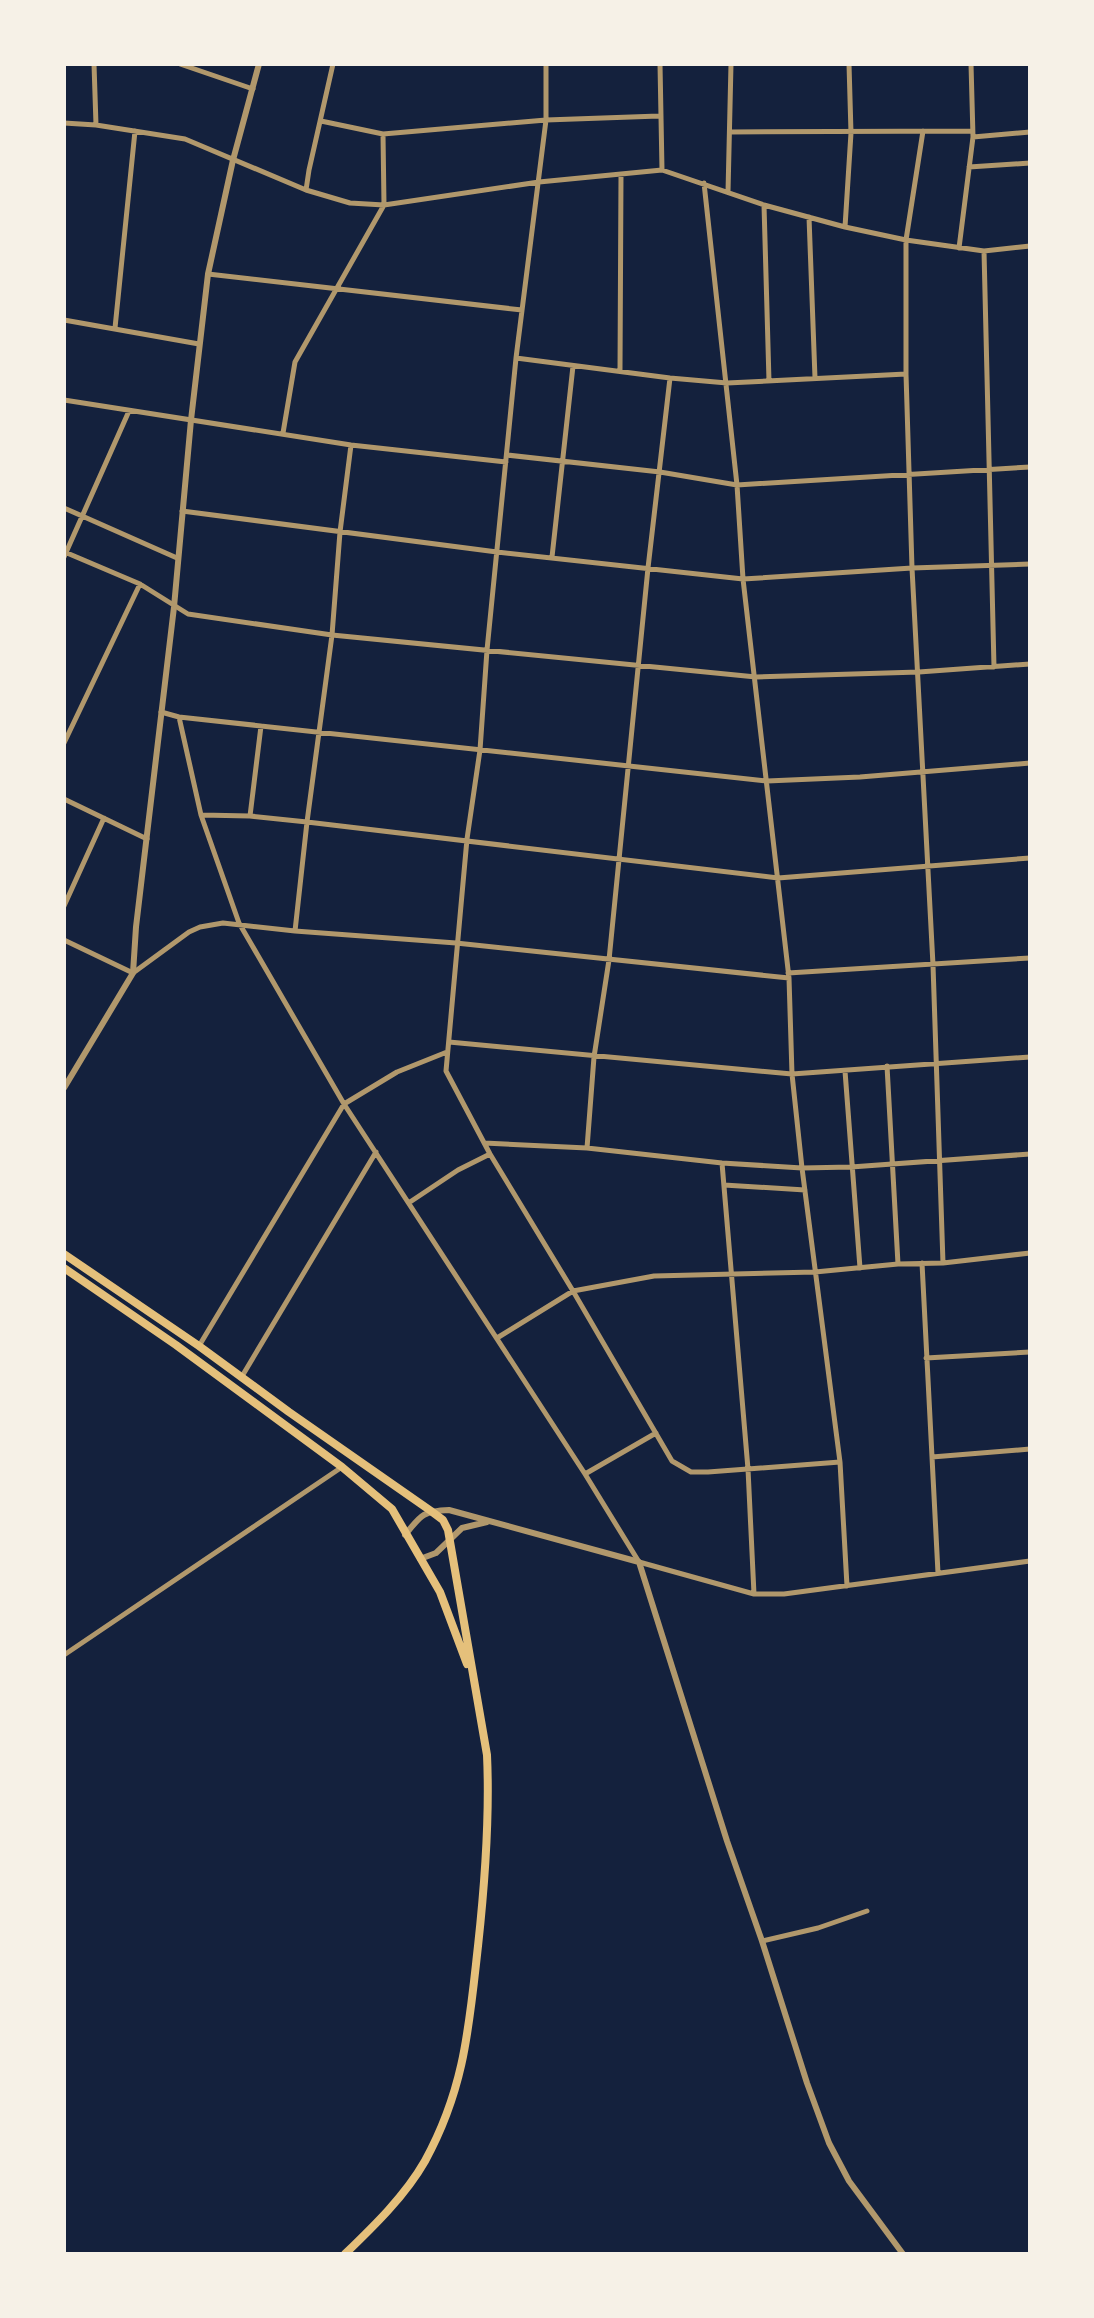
<svg xmlns="http://www.w3.org/2000/svg" width="1094" height="2318" viewBox="0 0 1094 2318" font-family="Commissioner,sans-serif">
<style>
.lines{fill:none;stroke-linecap:round;stroke-linejoin:round}
.minor{stroke:#b1986c;stroke-width:5}
.tertiary{stroke:#b1986c;stroke-width:6}
.secondary{stroke:#e5c07b;stroke-width:8}
</style>
<rect width="100%" height="100%" fill="#14213d"/>
<g class="lines">
<path class="minor" d="M 94,64 L 96,125
M 180,64 L 253,89
M 546,64 L 546,120 L 516,358 L 487,650 L 480,750 L 467,839 L 446,1071 L 490,1154 L 573,1291 L 672,1461 L 691,1472 L 708,1472 L 840,1462
M 660,64 L 662,170
M 321,121 L 383,134 L 546,120 L 659,116
M 64,123 L 96,125 L 185,139 L 306,190 L 350,203 L 384,205 L 539,182 L 662,170 L 764,205 L 845,227 L 906,240 L 984,251 L 1030,246
M 923,131 L 906,240 L 906,374 L 912,568 L 933,965 L 943,1263
M 730,132 L 972,131
M 973,137 L 1030,132
M 969,167 L 1030,163
M 704,183 L 737,485 L 743,579 L 789,978 L 792,1074 L 802,1168 L 840,1462 L 847,1586
M 306,190 L 309,170 L 333,64
M 728,192 L 731,64
M 764,205 L 769,381
M 809,217 L 815,378
M 845,227 L 851,133 L 849,64
M 959,248 L 973,137 L 971,64
M 984,251 L 994,667
M 208,274 L 522,310
M 64,320 L 199,344
M 115,328 L 135,131
M 516,358 L 670,378 L 727,383 L 906,374
M 620,371 L 621,175
M 64,400 L 351,445 L 506,462
M 283,433 L 295,362 L 384,205 L 383,134
M 507,455 L 660,472 L 737,485 L 1030,467
M 64,508 L 177,558
M 182,511 L 497,552 L 743,579 L 912,568 L 1030,564
M 67,553 L 140,584 L 188,614 L 332,635 L 756,677 L 919,672 L 1030,664
M 64,557 L 129,411
M 552,557 L 573,366
M 161,712 L 179,717 L 767,781 L 860,777 L 1030,763
M 179,717 L 201,815 L 239,923 L 344,1104 L 585,1474 L 639,1562 L 754,1594 L 784,1594 L 1030,1561
M 64,743 L 140,584
M 64,799 L 147,839
M 201,815 L 250,816 L 307,822 L 778,878 L 1030,858
M 250,816 L 261,726
M 64,906 L 104,818
M 295,931 L 307,822 L 332,635 L 340,532 L 351,445
M 64,940 L 133,973 L 189,932 L 200,927 L 223,923 L 295,931 L 456,943 L 789,978
M 788,973 L 1030,958
M 449,1042 L 792,1074 L 1030,1057
M 887,1066 L 898,1264
M 845,1071 L 860,1268
M 484,1143 L 587,1148 L 722,1163 L 802,1168 L 851,1167 L 1030,1154
M 587,1148 L 594,1057 L 609,960 L 648,568 L 670,378
M 722,1163 L 748,1469 L 754,1594
M 724,1185 L 805,1190
M 410,1202 L 458,1170 L 490,1154
M 922,1263 L 938,1573
M 497,1338 L 573,1291 L 654,1276 L 815,1272 L 898,1264 L 943,1263 L 1030,1253
M 199,1346 L 344,1104 L 397,1072 L 447,1052
M 926,1358 L 1030,1352
M 241,1378 L 376,1152
M 932,1457 L 1030,1449
M 585,1474 L 656,1433
M 64,1655 L 342,1467
M 762,1941 L 818,1928 L 867,1911"/>
<path class="tertiary" d="M 64,1088 L 133,973 L 136,927 L 174,607 L 191,420 L 208,274 L 233,160 L 259,64
M 405,1535 C 421,1515 423,1511 449,1510 L 639,1562 L 727,1841 L 762,1941 L 807,2083 L 829,2143 L 849,2181 L 903,2254
M 420,1559 L 436,1553 L 462,1528 L 487,1522"/>
<path class="secondary" d="M 64,1254 L 199,1346 L 289,1412 L 431,1511 L 443,1520 L 448,1530 L 487,1755 C 490,1819 485,1882 478,1946 C 469,2026 465,2088 425,2161 C 405,2196 374,2226 345,2254
M 64,1268 L 176,1345 L 342,1467 L 392,1509 L 440,1592 L 467,1664"/>
</g>
<rect width="1094" height="2318" fill="none" stroke="#f6f1e7" stroke-width="132"/>
</svg>
